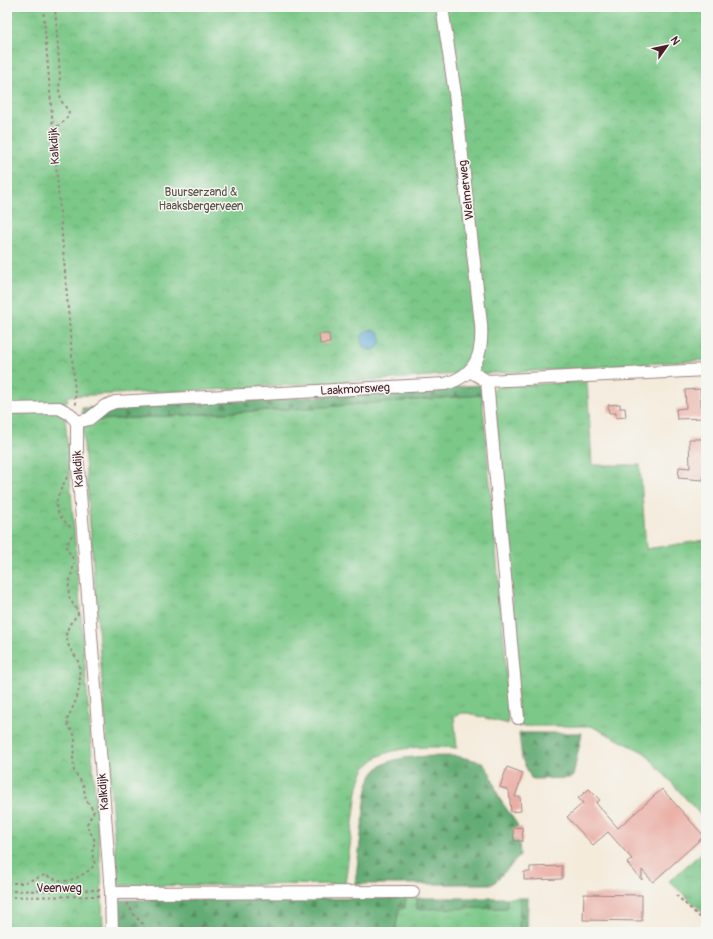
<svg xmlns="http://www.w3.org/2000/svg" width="713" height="939" viewBox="0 0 713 939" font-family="Pangolin,sans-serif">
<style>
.grass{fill:url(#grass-tufts);stroke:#62745a}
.forest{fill:url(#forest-firs);stroke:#576650}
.park{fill:url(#park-crowns);stroke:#62745a}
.water{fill:#5aa4d2;stroke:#52627e}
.building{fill:#eaada4}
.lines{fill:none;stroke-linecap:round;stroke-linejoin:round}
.minor-casing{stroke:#9f8583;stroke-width:14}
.path{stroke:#9f8583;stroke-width:2;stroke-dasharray:3 3;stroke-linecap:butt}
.minor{stroke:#fff;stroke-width:12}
.labels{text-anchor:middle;stroke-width:3;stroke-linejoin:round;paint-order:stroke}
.street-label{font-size:12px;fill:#4a1f2b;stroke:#f6f6f2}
.park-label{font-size:12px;fill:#595247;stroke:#f6f6f2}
</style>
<defs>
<pattern id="grass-tufts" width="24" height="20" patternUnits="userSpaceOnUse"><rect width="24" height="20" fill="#7bc888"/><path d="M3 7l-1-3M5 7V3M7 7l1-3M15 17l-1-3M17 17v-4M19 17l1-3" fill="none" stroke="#6cab76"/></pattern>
<pattern id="forest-firs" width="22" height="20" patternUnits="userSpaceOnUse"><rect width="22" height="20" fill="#64ac74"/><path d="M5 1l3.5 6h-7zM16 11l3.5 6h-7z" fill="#548b5f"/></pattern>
<pattern id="park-crowns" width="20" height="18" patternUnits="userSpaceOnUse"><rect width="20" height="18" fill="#7bc888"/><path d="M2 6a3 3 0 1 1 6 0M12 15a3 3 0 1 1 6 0" fill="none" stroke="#6cab76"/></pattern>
</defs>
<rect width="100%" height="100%" fill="#f6f6f2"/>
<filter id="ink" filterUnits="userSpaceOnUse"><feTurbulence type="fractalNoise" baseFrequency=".025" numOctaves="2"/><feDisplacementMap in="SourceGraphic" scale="8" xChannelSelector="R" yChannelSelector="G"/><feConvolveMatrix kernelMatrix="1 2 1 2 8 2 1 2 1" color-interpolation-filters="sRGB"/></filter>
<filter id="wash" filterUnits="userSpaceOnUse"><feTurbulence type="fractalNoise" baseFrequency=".012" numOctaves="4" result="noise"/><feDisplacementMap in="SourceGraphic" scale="16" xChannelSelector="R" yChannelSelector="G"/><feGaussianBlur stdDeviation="0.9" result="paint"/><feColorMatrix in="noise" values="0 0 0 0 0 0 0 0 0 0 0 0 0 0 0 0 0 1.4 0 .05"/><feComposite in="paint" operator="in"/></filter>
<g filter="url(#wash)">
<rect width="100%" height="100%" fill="#f4ebdb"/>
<path class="grass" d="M 587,381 L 592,465 L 640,465 L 646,549 L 706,540 L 706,821 L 645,753 L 591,726 L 519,726 L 512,600 L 493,389 L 496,387 Z
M 482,395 L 505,651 L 508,724 C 499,721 490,720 482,717 C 472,715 464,709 454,717 L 457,748 C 433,746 389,745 371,762 C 362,770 359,781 357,792 L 345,884 L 118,886 L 82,421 L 309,408 Z
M 706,849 L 706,915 L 669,881 Z
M 406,898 L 417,898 L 417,906 L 506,908 L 507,898 L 520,898 L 519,932 L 395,932 L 399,909 Z"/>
<path class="forest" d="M 480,385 L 481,388 L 482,395 L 309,408 L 83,421 L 82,408 L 266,400 Z
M 519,733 L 582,733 L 573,776 L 570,778 L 534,779 L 531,778 L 522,759 Z
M 456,756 L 478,761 L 484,764 L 491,775 L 499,798 L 517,824 L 520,854 L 519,857 L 493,884 L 355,884 L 366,794 C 368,785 370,775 377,769 C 394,753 434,757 456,756 Z
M 406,898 L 405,908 L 399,909 L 395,932 L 119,932 L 119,900 Z
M 417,898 L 507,898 L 507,908 L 417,909 Z
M 520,898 L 528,898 L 527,932 L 519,932 Z"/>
<path class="park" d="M 7,7 L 706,7 L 706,360 L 519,372 L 443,375 L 393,379 L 210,390 L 67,396 L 68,401 L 64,403 L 101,869 L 103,932 L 7,932 Z"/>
<path class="water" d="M361 340a10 10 0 1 1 20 0a10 10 0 1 1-20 0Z"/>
<g id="blocks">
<path class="building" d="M 319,334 L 329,334 L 330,343 L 320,344 Z
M 700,389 L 702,418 L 677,419 L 676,409 L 686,408 L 685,390 Z
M 620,404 L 620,408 L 625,408 L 626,417 L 616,418 L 616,413 L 609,413 L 608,405 Z
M 689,439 L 705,439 L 705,455 L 704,455 L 703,480 L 678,478 L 679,467 L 690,468 Z
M 507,767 L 523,773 L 515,797 L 520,797 L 521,811 L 511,812 L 509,790 L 500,787 Z
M 589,789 L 600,800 L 596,803 L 618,828 L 662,789 L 704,836 L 653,882 L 642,870 L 642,880 L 627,863 L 632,859 L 608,832 L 593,845 L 567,817 L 583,803 L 578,798 Z
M 522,827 L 523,841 L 514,841 L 513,828 Z
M 562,866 L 562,879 L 524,880 L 524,872 L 530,872 L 530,867 Z
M 584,894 L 642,895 L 642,921 L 583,920 Z"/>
</g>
</g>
<g filter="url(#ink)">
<use href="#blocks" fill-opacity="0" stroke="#9f8583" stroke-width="1"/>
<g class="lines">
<defs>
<path id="minor" d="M 470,371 L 487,381 L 706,370
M 487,381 L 518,718
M 7,409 L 59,408 L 70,414 L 77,422
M 77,422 L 89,419 L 105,406 L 115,402 L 445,384 C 477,375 483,354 481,324 L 455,94 L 442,7
M 77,422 L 77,454 L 111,893 L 112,932
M 111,893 L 413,892"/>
</defs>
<use href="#minor" class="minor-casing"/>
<path class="path" d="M 43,7 L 76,405
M 52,130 L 66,120 L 69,112 L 62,102 L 59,91 L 60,76 L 55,7
M 67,477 C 62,488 52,502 59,514 C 62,520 68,524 72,529
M 72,535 C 64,551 65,544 73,559
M 7,883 L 23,883 L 45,875 C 51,878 57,880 64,881 C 73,881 90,872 95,864 C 91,852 92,852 95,841 L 88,828 L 87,824 L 94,811 L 86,800 L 83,784 L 74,771 L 73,758 L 75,740 L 74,734 L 68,725 L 67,720 L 77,698 L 80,682 L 79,664 L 77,659 L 69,647 L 66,635 L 69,625 L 78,614 C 77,607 71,603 69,596 C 67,585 72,574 74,563
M 7,891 L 100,890
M 676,895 L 706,923
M 7,897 L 101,896
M 127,903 L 135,916 L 144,925 L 144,932
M 165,932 L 168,929 L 172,929 L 175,932
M 196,932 L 201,926 L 205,926 L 212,932"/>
<use href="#minor" class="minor"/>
</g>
</g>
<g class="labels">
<g class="street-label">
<text transform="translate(54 146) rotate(-94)" y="4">Kalkdijk</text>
<text transform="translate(466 190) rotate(-97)" y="4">Welmerweg</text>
<text transform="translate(355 389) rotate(-3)" y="4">Laakmorsweg</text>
<text transform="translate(78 469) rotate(-94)" y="4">Kalkdijk</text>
<text transform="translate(103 792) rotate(-95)" y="4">Kalkdijk</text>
<text x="59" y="892">Veenweg</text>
</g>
<g class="park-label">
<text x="201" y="196">Buurserzand &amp;<tspan x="201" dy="14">Haaksbergerveen</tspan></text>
</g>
</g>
<rect width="713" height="939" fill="none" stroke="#f6f6f2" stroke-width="24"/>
<g transform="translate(667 46) rotate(57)" stroke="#f6f6f2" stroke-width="3" paint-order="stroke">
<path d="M0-3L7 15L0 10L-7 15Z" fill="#4a1f2b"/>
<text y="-6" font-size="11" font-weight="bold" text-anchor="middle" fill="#4a1f2b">N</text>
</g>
</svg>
